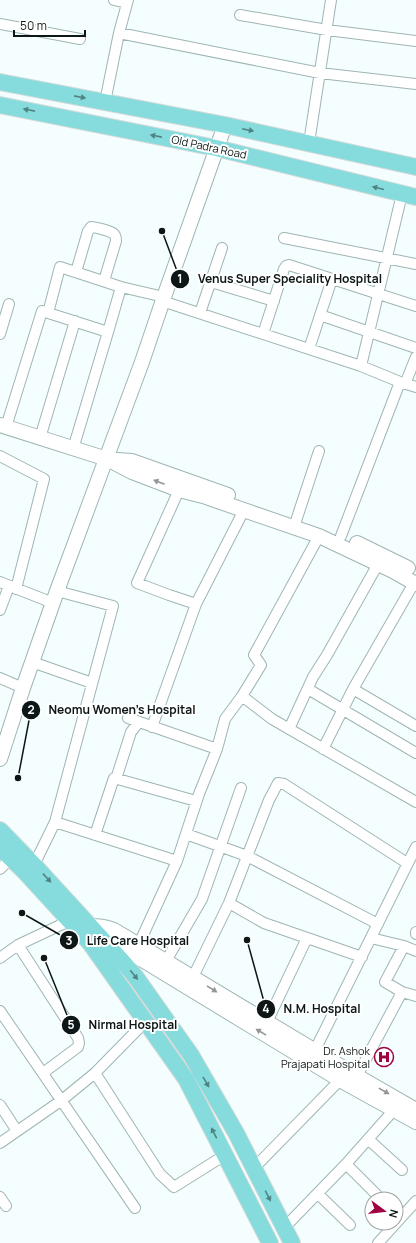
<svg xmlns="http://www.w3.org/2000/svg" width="416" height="1243" viewBox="0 0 416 1243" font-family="Manrope,sans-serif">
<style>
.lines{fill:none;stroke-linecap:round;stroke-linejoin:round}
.street-casing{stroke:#9eb5b4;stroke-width:12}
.secondary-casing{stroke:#9eb5b4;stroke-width:16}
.primary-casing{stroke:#d8dada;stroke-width:18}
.street{stroke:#fff;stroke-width:10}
.secondary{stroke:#fff;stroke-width:14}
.primary{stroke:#86dcdc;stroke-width:16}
.oneway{fill:#508383}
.oneway2{fill:#939797}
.labels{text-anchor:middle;stroke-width:4;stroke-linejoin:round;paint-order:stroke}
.street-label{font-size:11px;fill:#0e1717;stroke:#fff}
.poi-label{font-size:11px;fill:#0e1717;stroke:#fff;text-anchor:end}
.leader{fill:none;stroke:#0e1717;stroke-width:1.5}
.callout-dot{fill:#0e1717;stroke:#fff;stroke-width:1.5}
.mark-label{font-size:12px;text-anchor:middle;font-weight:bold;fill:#fff}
.callout-label{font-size:12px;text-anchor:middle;font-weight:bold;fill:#0e1717;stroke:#fff;stroke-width:4;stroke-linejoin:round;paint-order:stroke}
</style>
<rect width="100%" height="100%" fill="#f5fefe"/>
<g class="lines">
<defs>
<path id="street" d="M 114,0 L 127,3
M 240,15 L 327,30 L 416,41
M 0,24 L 80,39
M 119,33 L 320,73 L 416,84
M 105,102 L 119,33 L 128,0
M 309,143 L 331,0
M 284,238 L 416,264
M 76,272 L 88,231 L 91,227 C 95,227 111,231 114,234 C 116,236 116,238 116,241 L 104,281
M 211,282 L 274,301
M 162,301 L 361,366 L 400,382 L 416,387
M 48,313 L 60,267 L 121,287 L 164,297
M 200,313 L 222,248
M 320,315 L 416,348
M 108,332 L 121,287
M 0,334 L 9,304
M 263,334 L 284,269 L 286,266 L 289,265 L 416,306
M 309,349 L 332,279
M 361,366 L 402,194
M 405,384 L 416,357
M 6,427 L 42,311 L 108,332 L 73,449
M 40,438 L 75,321
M 0,456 L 44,479 L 16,589
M 179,490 L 137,583 L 169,595 L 196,604
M 294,527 L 319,451
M 319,536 L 254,655 L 261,665 L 242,696 L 272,719 L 416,802
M 341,536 L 400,382
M 0,582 L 53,603
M 0,610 L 9,586
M 32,662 L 92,683
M 0,678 L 23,688
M 308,689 L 416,753
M 353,689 L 416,726
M 128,718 L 217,749
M 152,727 L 196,604 L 244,510
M 289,729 L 313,677 L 327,655 L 378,564
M 323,749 L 353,689 L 414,583
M 116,779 L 131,732 L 139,722
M 55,822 L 177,861
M 186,834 L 247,856 L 378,924
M 95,835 L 114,778 L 196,801
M 34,865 L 55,822 L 113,606 L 57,591
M 0,869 L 14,855
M 229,903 L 269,800 L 278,783 L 284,784 L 407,863
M 416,932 L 416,934
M 371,938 L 404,946 L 416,951
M 18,945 L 78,1038 L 79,1043 L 78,1047 L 43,1073
M 138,946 L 177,861 L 199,794 L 217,749 L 225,719 L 242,696
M 404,946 L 385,982 L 402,992 L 416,996
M 0,958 L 18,945 L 69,921
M 166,961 L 202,899 L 241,788
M 193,977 L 229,903 L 264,923 L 362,957
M 0,1011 L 135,1208
M 267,1022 L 307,938
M 315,1050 L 416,847
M 95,1073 L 160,1174 L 174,1187 L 225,1155
M 357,1076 L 402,992
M 0,1105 L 17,1131
M 368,1139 L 402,1170
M 0,1143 L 62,1100 L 95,1073 L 146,1021
M 346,1164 L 377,1195
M 254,1168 L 340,1080
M 318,1194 L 350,1225
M 0,1197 L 6,1206
M 284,1228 L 346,1164 L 393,1111
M 378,1243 L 416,1201"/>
<path id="secondary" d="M 0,425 L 107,459 L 132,472 L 179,490 L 203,496 L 319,536 L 393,571 L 416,584
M 117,460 L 132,461 L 228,495
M 357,543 L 408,568
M 0,759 L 23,688 L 57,591 L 142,362 L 164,297 L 225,125
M 83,930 C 93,924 103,926 114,930 L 357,1076 L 416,1110
M 104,940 L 131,953 L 340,1080 L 416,1122"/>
<path id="primary" d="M 0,82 L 225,125 L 416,167
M 0,105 L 216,148 L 416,197
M 0,830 L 34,865 L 122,961 L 135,976 L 191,1055 L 236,1133 L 292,1243
M 0,848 L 25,872 L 90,943 L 186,1079 L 270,1243"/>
</defs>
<use href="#street" class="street-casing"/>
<use href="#secondary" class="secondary-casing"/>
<use href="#primary" class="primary-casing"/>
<use href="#street" class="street"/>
<use href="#secondary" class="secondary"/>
<use href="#primary" class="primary"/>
</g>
<defs><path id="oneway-solid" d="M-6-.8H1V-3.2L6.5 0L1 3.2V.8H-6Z"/></defs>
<g class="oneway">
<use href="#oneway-solid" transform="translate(80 97) rotate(11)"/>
<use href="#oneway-solid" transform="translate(29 110) rotate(-169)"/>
<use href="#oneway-solid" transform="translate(248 130) rotate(12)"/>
<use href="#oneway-solid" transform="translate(156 136) rotate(-169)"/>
<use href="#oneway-solid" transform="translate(378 188) rotate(-166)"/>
<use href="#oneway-solid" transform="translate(47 878) rotate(47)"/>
<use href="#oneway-solid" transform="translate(134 975) rotate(51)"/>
<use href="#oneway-solid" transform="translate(206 1082) rotate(60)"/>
<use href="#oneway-solid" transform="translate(214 1133) rotate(-117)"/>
<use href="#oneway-solid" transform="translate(268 1196) rotate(63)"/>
</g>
<g class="oneway2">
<use href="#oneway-solid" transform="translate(159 482) rotate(-159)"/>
<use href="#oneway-solid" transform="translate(212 989) rotate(32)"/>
<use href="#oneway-solid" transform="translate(261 1032) rotate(-149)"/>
<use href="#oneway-solid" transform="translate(384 1091) rotate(29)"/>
</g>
<defs>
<symbol id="hospital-ring" viewBox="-11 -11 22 22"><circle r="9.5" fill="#fff" stroke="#a00342" stroke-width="1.5"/><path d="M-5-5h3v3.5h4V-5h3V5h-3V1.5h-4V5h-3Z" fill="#a00342"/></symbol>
</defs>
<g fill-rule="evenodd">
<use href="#hospital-ring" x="373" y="1046" width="22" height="22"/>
</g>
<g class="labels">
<g class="street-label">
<text transform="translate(209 147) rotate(12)" y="4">Old Padra Road</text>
</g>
<g class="poi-label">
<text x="370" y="1055">Dr. Ashok<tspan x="370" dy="13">Prajapati Hospital</tspan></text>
</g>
</g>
<path class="leader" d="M162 231L180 279M18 778L31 710M22 913L69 940M247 940L266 1009M44 958L71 1025"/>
<g class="callout-dot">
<circle cx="162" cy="231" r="4"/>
<circle cx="18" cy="778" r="4"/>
<circle cx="22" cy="913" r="4"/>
<circle cx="247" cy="940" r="4"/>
<circle cx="44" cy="958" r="4"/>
<circle cx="180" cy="279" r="10"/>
<circle cx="31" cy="710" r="10"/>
<circle cx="69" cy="940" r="10"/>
<circle cx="266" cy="1009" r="10"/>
<circle cx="71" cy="1025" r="10"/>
</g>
<g class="mark-label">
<text x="180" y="283">1</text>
<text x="31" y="714">2</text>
<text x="69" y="945">3</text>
<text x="266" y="1013">4</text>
<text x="71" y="1029">5</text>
</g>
<g class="callout-label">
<text x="290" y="283">Venus Super Speciality Hospital</text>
<text x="122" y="714">Neomu Women's Hospital</text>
<text x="138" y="945">Life Care Hospital</text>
<text x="322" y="1013">N.M. Hospital</text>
<text x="133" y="1029">Nirmal Hospital</text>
</g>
<g transform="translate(384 1211) rotate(105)"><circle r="19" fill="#ffffff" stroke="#9fa2a2"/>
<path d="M0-3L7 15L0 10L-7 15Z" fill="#a00342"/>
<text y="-6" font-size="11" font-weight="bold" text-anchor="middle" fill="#0e1717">N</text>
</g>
<path d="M14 30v6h71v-6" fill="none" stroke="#0e1717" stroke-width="2"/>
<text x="20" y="30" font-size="12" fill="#0e1717" stroke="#ffffff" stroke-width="3" paint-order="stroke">50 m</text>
</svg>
